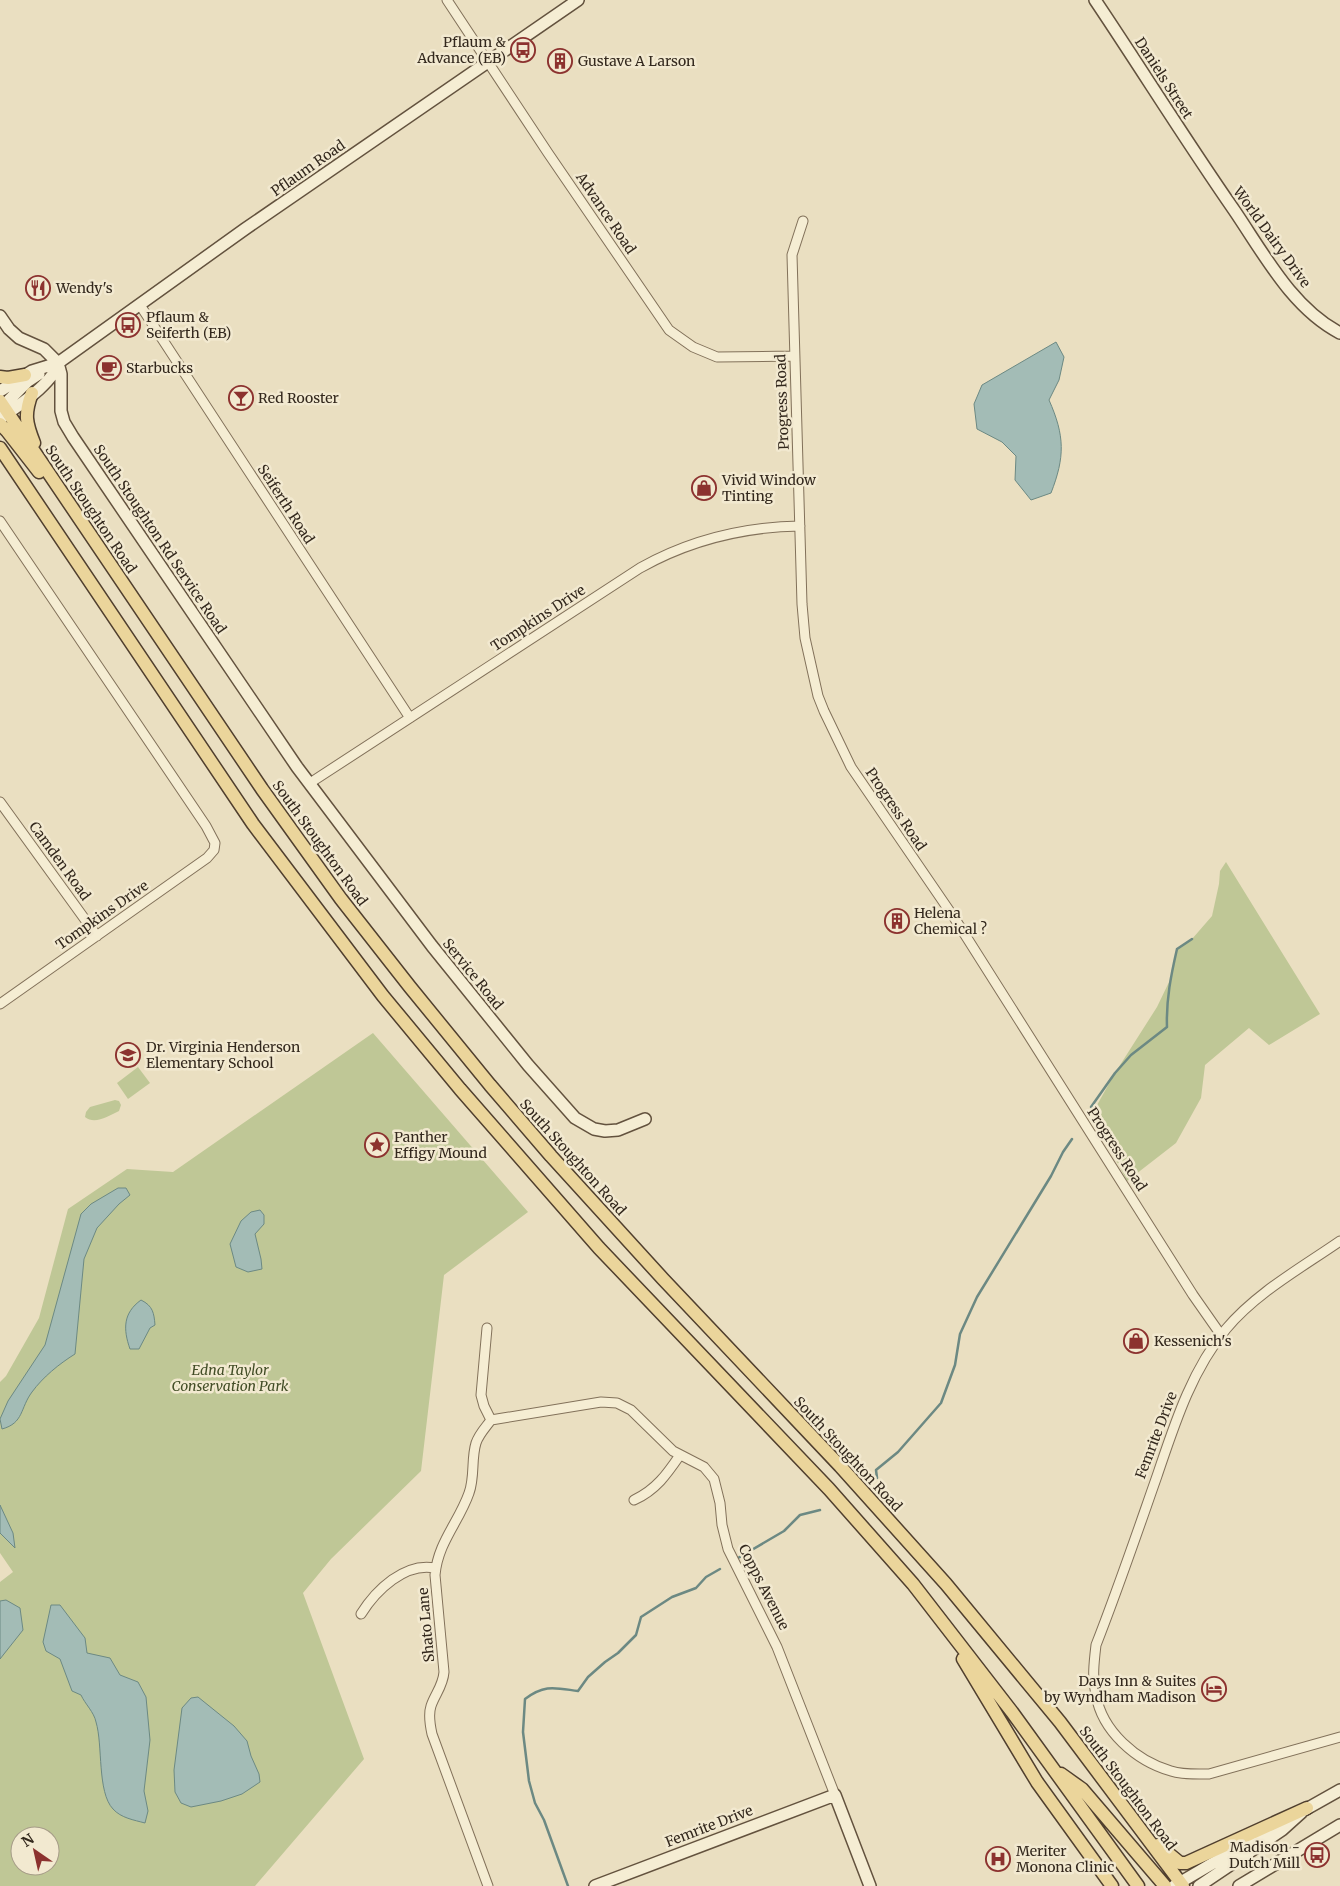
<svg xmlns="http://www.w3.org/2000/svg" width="1340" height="1886" viewBox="0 0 1340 1886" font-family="Merriweather,serif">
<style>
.green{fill:#bfc796;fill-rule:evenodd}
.water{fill:#a3bcb6;stroke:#6c8983}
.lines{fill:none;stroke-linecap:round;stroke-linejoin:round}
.stream{stroke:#6c8983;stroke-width:2.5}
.street-casing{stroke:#82715a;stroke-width:11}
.secondary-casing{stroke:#63523e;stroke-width:14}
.primary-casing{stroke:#503f2e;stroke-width:15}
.street{stroke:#f5edd3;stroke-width:9}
.secondary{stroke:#f5edd3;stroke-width:11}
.primary{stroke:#ebd59b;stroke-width:12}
.labels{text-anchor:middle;stroke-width:5;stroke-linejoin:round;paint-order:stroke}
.poi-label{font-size:14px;fill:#33281d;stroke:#f2e9d0;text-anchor:start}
.street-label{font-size:14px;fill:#33281d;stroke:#f2e9d0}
.park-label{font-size:14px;font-style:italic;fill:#424d26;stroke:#f2e9d0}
</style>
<rect width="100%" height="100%" fill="#eadfc1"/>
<path class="green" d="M 1226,862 L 1320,1014 L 1269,1045 L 1249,1028 L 1205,1065 L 1201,1098 L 1176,1143 L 1127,1181 L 1092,1114 L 1115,1073 L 1157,1007 L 1170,980 L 1177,949 L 1192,939 L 1212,916 L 1219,884 L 1220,871 Z
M 373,1033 L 528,1212 L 444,1275 L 421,1471 L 331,1559 L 303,1593 L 364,1759 L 255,1886 L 0,1886 L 0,1582 L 13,1572 L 0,1553 L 0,1382 L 6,1376 L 39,1318 L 68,1209 L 127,1169 L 173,1172 ZM 20,1836 L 50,1836 L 50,1866 L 20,1866 Z
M 138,1067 L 150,1083 L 128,1099 L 117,1083 Z
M 115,1100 L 119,1101 L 121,1105 L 119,1111 C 108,1116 95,1125 85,1117 L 86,1112 L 90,1107 Z"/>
<path class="water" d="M 1056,342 L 1064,357 L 1059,380 L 1049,400 C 1065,436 1065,457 1051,493 L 1031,500 L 1015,480 L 1016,456 L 1002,442 L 977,429 L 974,404 L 982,385 Z
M 118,1188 L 126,1188 L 130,1195 L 119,1204 L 97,1228 L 84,1259 L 75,1354 C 59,1364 43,1377 32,1392 C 20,1408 24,1423 2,1429 L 0,1419 L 8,1401 L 45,1345 L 81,1214 L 91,1204 Z
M 260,1210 L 264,1215 L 264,1224 L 255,1234 L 261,1259 L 262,1269 L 248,1272 L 236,1267 L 230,1244 L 241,1221 L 251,1212 Z
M 141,1300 C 153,1306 154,1313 155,1325 L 150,1328 L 139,1349 L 130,1349 C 123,1329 123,1313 141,1300 Z
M 0,1505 L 13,1533 L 15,1548 L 0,1533 Z
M 6,1600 L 20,1608 L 23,1630 L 0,1659 L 0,1601 Z
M 51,1605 L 60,1605 L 85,1638 L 87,1653 L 110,1658 L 120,1675 L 138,1682 L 146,1697 L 150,1740 L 144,1791 L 148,1811 L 145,1823 C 134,1820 121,1818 113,1809 C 97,1792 103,1745 96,1722 C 94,1712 85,1704 81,1695 L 72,1691 L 60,1659 L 46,1651 L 43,1642 Z
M 198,1697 L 234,1726 L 247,1741 L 251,1756 L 259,1774 L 260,1782 L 242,1794 L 221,1801 L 191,1807 L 181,1803 L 175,1792 L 174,1770 L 182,1708 L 191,1698 Z"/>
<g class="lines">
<path class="stream" d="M 1091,1107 L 1115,1073 L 1131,1055 L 1167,1027 C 1166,1000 1171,975 1177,949 L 1192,939
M 877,1478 L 876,1470 L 898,1452 L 941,1403 L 955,1365 L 960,1334 L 977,1297 L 1051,1176 L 1063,1152 L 1072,1139
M 738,1558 L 784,1531 L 800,1515 L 820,1510
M 568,1886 L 544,1820 L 535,1803 L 529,1781 L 523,1732 L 525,1699 C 545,1684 555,1688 578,1691 L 588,1677 L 605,1662 L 618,1653 L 636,1635 L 641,1617 L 672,1597 L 696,1588 L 706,1577 L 720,1569"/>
<defs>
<path id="street" d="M 447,0 L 548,153 L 669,330 L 693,347 L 717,357 L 794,356
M 803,221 L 792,255 L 802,604 L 805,638 L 818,696 L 824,711 L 851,767 L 955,919 L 1193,1295 L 1221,1335
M 140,305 L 410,718
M 0,521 L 206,826 L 215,843 L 214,850 L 207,858 L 0,1004
M 310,783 L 640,568 C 690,540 743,527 800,526
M 0,802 L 97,936
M 1340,1241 C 1301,1268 1256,1293 1226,1329 C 1191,1371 1174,1426 1157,1476 C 1137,1533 1118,1589 1096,1645 C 1094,1662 1092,1678 1096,1695 C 1102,1731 1136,1761 1171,1771 C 1183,1775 1196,1774 1209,1774 L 1340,1737
M 487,1328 L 481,1395 L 484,1406 L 491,1420
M 634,1500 C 656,1490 667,1474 680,1455
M 361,1614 C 376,1590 405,1562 435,1568
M 488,1886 L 432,1734 C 430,1725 428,1715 431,1706 C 435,1694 443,1686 444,1672 L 435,1575 C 438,1542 459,1522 469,1493 C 475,1477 471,1459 476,1443 C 479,1434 486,1427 491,1420 L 601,1402 L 617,1403 L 631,1410 L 673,1451 L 704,1467 L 714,1479 L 720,1503 L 722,1525 L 728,1549 L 777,1647 L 835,1795"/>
<path id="secondary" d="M 1095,0 C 1142,70 1186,141 1234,210 C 1264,254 1292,308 1340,333
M 0,316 L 9,329 L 19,338 L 44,349 L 58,363 L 61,374 L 61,411 L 64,422 L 73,437 L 297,767 L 432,946 L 528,1065 L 575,1118 L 594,1129 L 605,1131 L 618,1130 L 645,1119
M 0,391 L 32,371 L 58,363 L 245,229 L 578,0
M 0,409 L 27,382 L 39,374
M 0,419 C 16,407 54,383 58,363
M 1301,1812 L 1340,1790
M 595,1886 L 835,1795 L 870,1886
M 1174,1886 L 1268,1831
M 1199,1886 L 1282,1830 L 1302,1812
M 1239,1886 L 1340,1825"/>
<path id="primary" d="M 0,377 L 8,378 L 25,375
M 32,393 C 24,414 26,423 34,443
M 0,401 L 262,789 L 341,899 L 410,987 L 490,1085 L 551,1156 L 663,1279 L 840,1466 L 946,1584 L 1060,1722 L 1183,1886
M 0,424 L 7,431 L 39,472
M 0,448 L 253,824 L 383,996 L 460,1089 L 599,1248 L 829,1489 L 913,1584 L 1012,1712 L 1138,1886
M 963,1659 L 1037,1782 L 1112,1886
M 1061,1774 L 1082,1789 L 1165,1886
M 1158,1845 L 1180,1863 L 1186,1863 L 1307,1808"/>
</defs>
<use href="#street" class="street-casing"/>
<use href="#secondary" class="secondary-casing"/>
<use href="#primary" class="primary-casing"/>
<use href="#street" class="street"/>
<use href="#secondary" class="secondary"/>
<use href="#primary" class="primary"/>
</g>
<defs>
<symbol id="bus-ring" viewBox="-11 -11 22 22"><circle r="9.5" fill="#f2e9d0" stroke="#8c322f" stroke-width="1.5"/><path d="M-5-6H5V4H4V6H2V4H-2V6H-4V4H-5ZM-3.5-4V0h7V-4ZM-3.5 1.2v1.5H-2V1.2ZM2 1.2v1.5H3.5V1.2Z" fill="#8c322f"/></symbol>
<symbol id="building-ring" viewBox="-11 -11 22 22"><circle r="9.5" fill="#f2e9d0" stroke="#8c322f" stroke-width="1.5"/><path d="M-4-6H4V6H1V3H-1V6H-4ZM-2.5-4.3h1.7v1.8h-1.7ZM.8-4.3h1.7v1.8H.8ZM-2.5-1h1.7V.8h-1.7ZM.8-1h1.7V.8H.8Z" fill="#8c322f"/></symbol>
<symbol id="restaurant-ring" viewBox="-11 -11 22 22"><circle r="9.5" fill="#f2e9d0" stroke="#8c322f" stroke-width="1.5"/><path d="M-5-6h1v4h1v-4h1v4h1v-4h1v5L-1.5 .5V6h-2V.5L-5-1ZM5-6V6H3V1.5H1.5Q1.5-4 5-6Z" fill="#8c322f"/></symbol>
<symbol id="cafe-ring" viewBox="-11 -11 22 22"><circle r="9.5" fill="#f2e9d0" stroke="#8c322f" stroke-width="1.5"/><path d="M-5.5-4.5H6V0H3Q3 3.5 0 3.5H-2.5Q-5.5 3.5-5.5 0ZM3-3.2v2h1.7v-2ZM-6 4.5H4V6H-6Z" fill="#8c322f"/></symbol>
<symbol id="bar-ring" viewBox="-11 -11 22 22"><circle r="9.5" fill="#f2e9d0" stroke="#8c322f" stroke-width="1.5"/><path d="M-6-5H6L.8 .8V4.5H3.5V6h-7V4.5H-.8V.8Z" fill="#8c322f"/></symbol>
<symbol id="shop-ring" viewBox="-11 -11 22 22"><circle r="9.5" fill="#f2e9d0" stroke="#8c322f" stroke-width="1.5"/><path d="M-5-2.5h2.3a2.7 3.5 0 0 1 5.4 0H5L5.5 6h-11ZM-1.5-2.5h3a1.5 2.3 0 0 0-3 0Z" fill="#8c322f"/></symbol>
<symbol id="school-ring" viewBox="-11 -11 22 22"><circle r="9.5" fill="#f2e9d0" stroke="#8c322f" stroke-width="1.5"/><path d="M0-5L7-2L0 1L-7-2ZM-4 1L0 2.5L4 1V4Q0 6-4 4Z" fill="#8c322f"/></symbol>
<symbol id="sight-ring" viewBox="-11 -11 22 22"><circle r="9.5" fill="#f2e9d0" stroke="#8c322f" stroke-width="1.5"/><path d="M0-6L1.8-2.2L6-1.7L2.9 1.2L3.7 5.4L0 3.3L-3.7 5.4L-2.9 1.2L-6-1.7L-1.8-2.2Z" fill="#8c322f"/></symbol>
<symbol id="hotel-ring" viewBox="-11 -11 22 22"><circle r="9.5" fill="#f2e9d0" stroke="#8c322f" stroke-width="1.5"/><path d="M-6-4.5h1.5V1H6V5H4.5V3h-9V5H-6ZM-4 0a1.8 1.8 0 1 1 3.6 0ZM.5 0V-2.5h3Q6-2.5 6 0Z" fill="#8c322f"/></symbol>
<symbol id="hospital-ring" viewBox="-11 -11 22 22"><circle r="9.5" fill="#f2e9d0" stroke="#8c322f" stroke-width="1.5"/><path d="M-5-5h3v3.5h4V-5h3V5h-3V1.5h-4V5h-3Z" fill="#8c322f"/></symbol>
</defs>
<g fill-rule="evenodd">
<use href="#bus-ring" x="509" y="36" width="28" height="28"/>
<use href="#building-ring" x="546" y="47" width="28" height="28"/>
<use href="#restaurant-ring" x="24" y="274" width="28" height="28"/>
<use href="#bus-ring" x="114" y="311" width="28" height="28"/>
<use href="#cafe-ring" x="95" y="354" width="28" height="28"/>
<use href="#bar-ring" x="227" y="384" width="28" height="28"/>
<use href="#shop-ring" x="690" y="474" width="28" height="28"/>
<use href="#building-ring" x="883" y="907" width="28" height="28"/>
<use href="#school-ring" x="114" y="1041" width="28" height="28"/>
<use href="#sight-ring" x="363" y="1131" width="28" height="28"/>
<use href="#shop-ring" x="1122" y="1327" width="28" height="28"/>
<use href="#hotel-ring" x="1200" y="1675" width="28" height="28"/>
<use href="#bus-ring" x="1303" y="1841" width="28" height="28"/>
<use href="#hospital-ring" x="984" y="1845" width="28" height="28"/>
</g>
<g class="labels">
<g class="poi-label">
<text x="506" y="47" text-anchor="end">Pflaum &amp;<tspan x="506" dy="16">Advance (EB)</tspan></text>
<text x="578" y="66">Gustave A Larson</text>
<text x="56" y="293">Wendy's</text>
<text x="146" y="322">Pflaum &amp;<tspan x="146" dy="16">Seiferth (EB)</tspan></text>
<text x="126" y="373">Starbucks</text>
<text x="258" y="403">Red Rooster</text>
<text x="722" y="485">Vivid Window<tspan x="722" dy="16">Tinting</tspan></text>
<text x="914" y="918">Helena<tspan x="914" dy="16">Chemical ?</tspan></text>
<text x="146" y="1052">Dr. Virginia Henderson<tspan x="146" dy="16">Elementary School</tspan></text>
<text x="394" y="1142">Panther<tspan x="394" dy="16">Effigy Mound</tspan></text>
<text x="1154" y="1346">Kessenich's</text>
<text x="1196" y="1686" text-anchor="end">Days Inn &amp; Suites<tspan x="1196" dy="16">by Wyndham Madison</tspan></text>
<text x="1300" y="1852" text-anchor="end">Madison -<tspan x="1300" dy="16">Dutch Mill</tspan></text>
<text x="1016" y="1856">Meriter<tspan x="1016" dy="16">Monona Clinic</tspan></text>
</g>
<g class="street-label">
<text transform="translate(1164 78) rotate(57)" y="5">Daniels Street</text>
<text transform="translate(308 168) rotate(-35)" y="5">Pflaum Road</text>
<text transform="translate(606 213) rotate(56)" y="5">Advance Road</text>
<text transform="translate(1272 237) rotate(54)" y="5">World Dairy Drive</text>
<text transform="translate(782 402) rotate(-92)" y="5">Progress Road</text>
<text transform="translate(286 504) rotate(57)" y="5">Seiferth Road</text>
<text transform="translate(91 509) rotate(56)" y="5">South Stoughton Road</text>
<text transform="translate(160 539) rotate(56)" y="5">South Stoughton Rd Service Road</text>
<text transform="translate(538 618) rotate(-33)" y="5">Tompkins Drive</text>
<text transform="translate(896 809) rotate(56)" y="5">Progress Road</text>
<text transform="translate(320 843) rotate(54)" y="5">South Stoughton Road</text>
<text transform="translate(60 861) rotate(54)" y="5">Camden Road</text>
<text transform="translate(102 915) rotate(-35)" y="5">Tompkins Drive</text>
<text transform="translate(473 974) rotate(51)" y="5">Service Road</text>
<text transform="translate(1117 1149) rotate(57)" y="5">Progress Road</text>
<text transform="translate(573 1157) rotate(48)" y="5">South Stoughton Road</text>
<text transform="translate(1156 1435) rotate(-69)" y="5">Femrite Drive</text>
<text transform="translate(848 1454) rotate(47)" y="5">South Stoughton Road</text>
<text transform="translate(764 1587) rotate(63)" y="5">Copps Avenue</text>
<text transform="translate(426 1625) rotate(-95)" y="5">Shato Lane</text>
<text transform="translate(1128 1788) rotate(53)" y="5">South Stoughton Road</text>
<text transform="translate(709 1826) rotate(-21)" y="5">Femrite Drive</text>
</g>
<g class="park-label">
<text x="230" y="1375">Edna Taylor<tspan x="230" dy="16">Conservation Park</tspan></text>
</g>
</g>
<g transform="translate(35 1851) rotate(326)"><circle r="24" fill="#f2e9d0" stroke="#a69c88"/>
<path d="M0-4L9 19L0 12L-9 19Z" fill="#8c322f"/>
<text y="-8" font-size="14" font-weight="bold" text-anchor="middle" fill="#33281d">N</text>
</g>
</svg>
